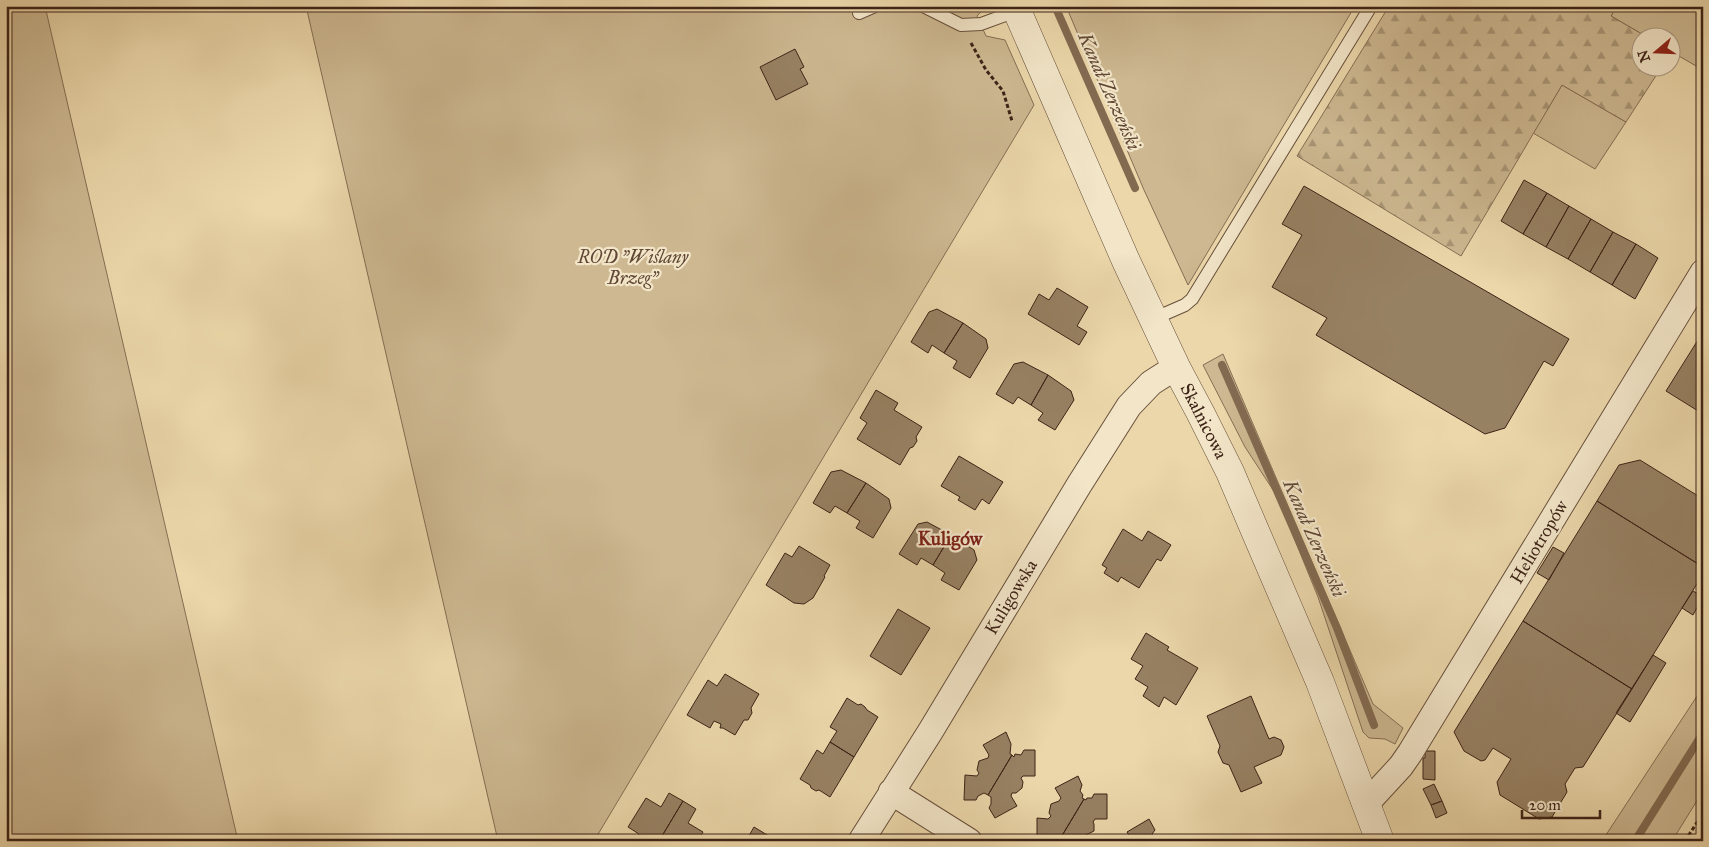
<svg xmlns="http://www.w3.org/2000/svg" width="1709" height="847" viewBox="0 0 1709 847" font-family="'IM FELL Great Primer',serif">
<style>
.green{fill:#cdb891;stroke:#856e54}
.forest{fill:url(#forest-firs);stroke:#856e54}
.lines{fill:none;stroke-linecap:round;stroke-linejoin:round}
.stream{stroke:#826a51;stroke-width:8}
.building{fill:#978163;stroke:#3d2317}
.service-casing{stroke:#68503c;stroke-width:14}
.minor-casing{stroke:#68503c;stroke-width:27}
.tertiary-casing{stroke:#68503c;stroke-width:29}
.path{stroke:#3d2317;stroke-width:3;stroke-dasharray:4 2.5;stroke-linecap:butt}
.service{stroke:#f2e5c8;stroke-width:12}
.minor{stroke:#f2e5c8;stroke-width:25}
.tertiary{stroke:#f2e5c8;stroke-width:28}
.labels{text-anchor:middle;stroke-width:4.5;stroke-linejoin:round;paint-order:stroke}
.park-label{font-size:18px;font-style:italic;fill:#614836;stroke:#f2e5c8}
.street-label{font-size:18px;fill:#3d2317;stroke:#f2e5c8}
.water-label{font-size:19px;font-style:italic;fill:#604734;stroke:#f2e5c8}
.neighbourhood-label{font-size:19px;font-weight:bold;fill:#7a1f14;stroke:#f2e5c8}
</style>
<defs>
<pattern id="forest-firs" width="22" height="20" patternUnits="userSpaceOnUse" patternTransform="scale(1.25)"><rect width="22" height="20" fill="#cdb891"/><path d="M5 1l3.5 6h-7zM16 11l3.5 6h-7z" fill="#a89575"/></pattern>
</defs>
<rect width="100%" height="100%" fill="#ebd7aa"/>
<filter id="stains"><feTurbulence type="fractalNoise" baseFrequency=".004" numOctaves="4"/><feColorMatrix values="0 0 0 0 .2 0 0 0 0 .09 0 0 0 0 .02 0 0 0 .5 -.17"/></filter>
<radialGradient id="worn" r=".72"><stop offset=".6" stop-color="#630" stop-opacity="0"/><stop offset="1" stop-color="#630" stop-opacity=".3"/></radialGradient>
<path class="green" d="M 6,6 L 45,6 L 238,841 L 6,841 Z
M 306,6 L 986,6 L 977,16 L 986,36 L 1005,40 L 1034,105 L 594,841 L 498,841 Z
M 1066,6 L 1355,6 L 1188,285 L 1144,190 Z
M 1617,6 L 1703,6 L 1703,70 L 1672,52 L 1672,38 L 1647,37 L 1611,16 Z
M 1562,85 L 1626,122 L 1595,169 L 1533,133 Z
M 1223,354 L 1373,704 L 1403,728 L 1395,744 L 1385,739 L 1369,738 L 1363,732 L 1318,597 L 1277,496 L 1245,447 L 1203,365 Z
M 1703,687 L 1703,791 L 1672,841 L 1602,841 Z"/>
<path class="forest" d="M 1389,6 L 1617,6 L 1611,16 L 1647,37 L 1642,38 L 1642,68 L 1661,68 L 1626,122 L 1562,85 L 1461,256 L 1297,156 Z"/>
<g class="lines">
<path class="stream" d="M 1055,6 L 1135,188
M 1222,365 L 1337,628 L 1374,725
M 1635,841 L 1703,733"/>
</g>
<path class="building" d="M 795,49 L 804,67 L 800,69 L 808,84 L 776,100 L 760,67 Z
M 1524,180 L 1547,193 L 1523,234 L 1501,221 Z
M 1304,186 L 1569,339 L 1553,366 L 1544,361 L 1505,428 L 1485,434 L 1316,335 L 1327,318 L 1272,287 L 1302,235 L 1282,224 Z
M 1547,193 L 1569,206 L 1546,247 L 1523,234 Z
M 1569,206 L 1591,219 L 1568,259 L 1546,247 Z
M 1591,219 L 1613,232 L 1590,272 L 1568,259 Z
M 1613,232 L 1636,244 L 1612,285 L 1590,272 Z
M 1636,244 L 1658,258 L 1635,299 L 1612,285 Z
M 1057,288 L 1088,307 L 1077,326 L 1087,332 L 1079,345 L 1028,314 L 1039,294 L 1049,300 Z
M 937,309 L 963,323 L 944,353 L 932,345 L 928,353 L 911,342 L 929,312 Z
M 963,323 L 986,339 L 988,348 L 970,378 L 953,368 L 957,361 L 944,353 Z
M 1703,332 L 1703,414 L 1666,391 Z
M 1023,362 L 1048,375 L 1031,405 L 1018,397 L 1013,404 L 996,394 L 1014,364 Z
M 1048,375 L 1071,391 L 1074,400 L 1055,430 L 1038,420 L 1043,413 L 1031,405 Z
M 876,390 L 898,403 L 894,410 L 922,427 L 916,437 L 917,441 L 913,447 L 910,448 L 900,465 L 857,439 L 867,423 L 860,418 Z
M 959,456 L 1003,482 L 989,504 L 982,499 L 975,510 L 958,500 L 960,497 L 941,486 Z
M 1640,460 L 1703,499 L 1703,558 L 1700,562 L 1703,563 L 1703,567 L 1597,501 L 1619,465 Z
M 841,470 L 866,483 L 847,513 L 835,506 L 830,513 L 813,503 L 831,472 Z
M 866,483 L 889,499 L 891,508 L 873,538 L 856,528 L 860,521 L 847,513 Z
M 1597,501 L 1703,567 L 1703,574 L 1632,689 L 1523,621 Z
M 927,522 L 951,535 L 933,565 L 921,558 L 917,565 L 899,554 L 918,524 Z
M 1123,529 L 1142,541 L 1148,531 L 1171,545 L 1161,561 L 1157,559 L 1139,588 L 1121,577 L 1118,582 L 1104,573 L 1107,568 L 1102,565 Z
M 951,535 L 974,550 L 977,560 L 959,590 L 941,580 L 945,573 L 933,565 Z
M 799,546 L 830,565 L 824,576 L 825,577 L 813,598 L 804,604 L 794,603 L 766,585 L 785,553 L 792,557 Z
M 1553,547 L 1564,553 L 1549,580 L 1537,573 Z
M 1693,591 L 1703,597 L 1693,615 L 1682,608 Z
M 898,609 L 930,628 L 901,675 L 870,656 Z
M 1523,621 L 1632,689 L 1583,767 L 1575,768 L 1565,784 L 1567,792 L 1552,817 L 1539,819 L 1500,795 L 1497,782 L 1511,759 L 1493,748 L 1485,760 L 1481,761 L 1464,751 L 1454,732 Z
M 1146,633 L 1169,647 L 1167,650 L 1198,668 L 1176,705 L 1164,697 L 1159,707 L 1143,696 L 1148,687 L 1135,679 L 1143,666 L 1131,659 Z
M 1653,655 L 1666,663 L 1630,722 L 1616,713 Z
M 725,674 L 759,694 L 751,708 L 752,713 L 748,720 L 744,720 L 735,735 L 723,728 L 720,728 L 721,724 L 714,721 L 710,728 L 687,715 L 708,680 L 717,686 Z
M 1251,696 L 1269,739 L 1274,737 L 1281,740 L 1284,747 L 1281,755 L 1254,767 L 1262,783 L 1241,792 L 1229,765 L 1223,763 L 1218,752 L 1220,746 L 1207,716 Z
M 847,698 L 858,705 L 861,704 L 865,707 L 867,710 L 878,717 L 854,757 L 830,742 L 837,731 L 830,727 Z
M 1006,732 L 1011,744 L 1010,754 L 1012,755 L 988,795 L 984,793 L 978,796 L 976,800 L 964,800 L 965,775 L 977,776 L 979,773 L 977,770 L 979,761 L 988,758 L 989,755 L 983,745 Z
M 830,742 L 854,757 L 830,797 L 819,790 L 816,791 L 811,788 L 810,785 L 800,779 L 817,750 L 823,754 Z
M 1024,750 L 1035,750 L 1035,776 L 1023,776 L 1021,778 L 1023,782 L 1022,788 L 1016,793 L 1012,793 L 1011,796 L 1017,806 L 995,818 L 989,808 L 991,804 L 991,797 L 988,795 L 1012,755 L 1014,757 L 1015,754 L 1021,755 Z
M 1425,751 L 1435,751 L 1435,780 L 1423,779 L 1423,758 L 1425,758 Z
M 1078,776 L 1082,785 L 1080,791 L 1083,795 L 1082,798 L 1084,799 L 1060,839 L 1056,836 L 1050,839 L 1050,841 L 1037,841 L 1037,818 L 1048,819 L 1051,816 L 1049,813 L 1051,804 L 1059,801 L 1061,798 L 1055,788 Z
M 1434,784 L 1442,801 L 1431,805 L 1423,789 Z
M 669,793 L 683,801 L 659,841 L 635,841 L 639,834 L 628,827 L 646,798 L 661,807 Z
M 1094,794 L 1107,794 L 1107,819 L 1095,819 L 1093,822 L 1094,824 L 1094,831 L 1084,836 L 1083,839 L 1084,841 L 1063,841 L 1060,839 L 1084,799 L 1086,800 L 1087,798 L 1092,798 Z
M 683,801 L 696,809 L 688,823 L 703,832 L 698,841 L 659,841 Z
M 1442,801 L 1447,813 L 1436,818 L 1431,805 Z
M 1149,819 L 1155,830 L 1152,834 L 1155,839 L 1154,841 L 1132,841 L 1127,832 Z
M 754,827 L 777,841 L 746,841 Z"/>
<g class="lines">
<defs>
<path id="service" d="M 923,6 L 961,25 L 981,24 L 1016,11
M 859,13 L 875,6
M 1153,319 L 1185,305 L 1192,299 L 1371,6"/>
<path id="minor" d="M 891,792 L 969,841
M 1366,804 L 1401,766 L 1410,753 L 1703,272
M 861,841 L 930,732 L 1079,485 L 1129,406 L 1151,383 L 1176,367"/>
<path id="tertiary" d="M 1015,6 L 1126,261 L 1176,367 L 1201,414 L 1230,472 L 1256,533 L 1320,682 L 1380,841"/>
</defs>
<use href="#service" class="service-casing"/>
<use href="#minor" class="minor-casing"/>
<use href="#tertiary" class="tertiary-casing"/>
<path class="path" d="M 971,43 L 986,70 L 1003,91 L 1012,121
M 1685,841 L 1703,813"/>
<use href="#service" class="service"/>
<use href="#minor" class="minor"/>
<use href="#tertiary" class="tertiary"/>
</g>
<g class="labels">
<g class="park-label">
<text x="633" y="263">ROD "Wiślany<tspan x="633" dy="21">Brzeg"</tspan></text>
</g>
<g class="street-label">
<text transform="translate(1204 421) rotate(63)" y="6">Skalnicowa</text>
<text transform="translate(1539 542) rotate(-59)" y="6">Heliotropów</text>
<text transform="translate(1011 597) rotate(-59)" y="6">Kuligowska</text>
</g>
<g class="water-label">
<text transform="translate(1110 91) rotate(66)" y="7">Kanał Zerzeński</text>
<text transform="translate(1315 538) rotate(66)" y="7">Kanał Zerzeński</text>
</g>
<g class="neighbourhood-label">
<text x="950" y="545">Kuligów</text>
</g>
</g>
<rect width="1709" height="847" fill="none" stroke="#ebd7aa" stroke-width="25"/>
<rect x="8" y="8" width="1694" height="832" fill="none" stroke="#3d2317" stroke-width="2.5"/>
<rect x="12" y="12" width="1684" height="822" fill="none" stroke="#3d2317"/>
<g transform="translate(1656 52) rotate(251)"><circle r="24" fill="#f2e5c8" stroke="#aa9781"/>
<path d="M0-4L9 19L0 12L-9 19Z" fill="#8f2418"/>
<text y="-8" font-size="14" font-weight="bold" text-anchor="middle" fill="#3d2317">N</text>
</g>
<path d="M1522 810v8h78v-8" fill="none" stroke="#3d2317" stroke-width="2.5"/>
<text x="1529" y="810" font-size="15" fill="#3d2317" stroke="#f2e5c8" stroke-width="4" paint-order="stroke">20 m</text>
<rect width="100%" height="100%" filter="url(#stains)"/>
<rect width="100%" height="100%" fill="url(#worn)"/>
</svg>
